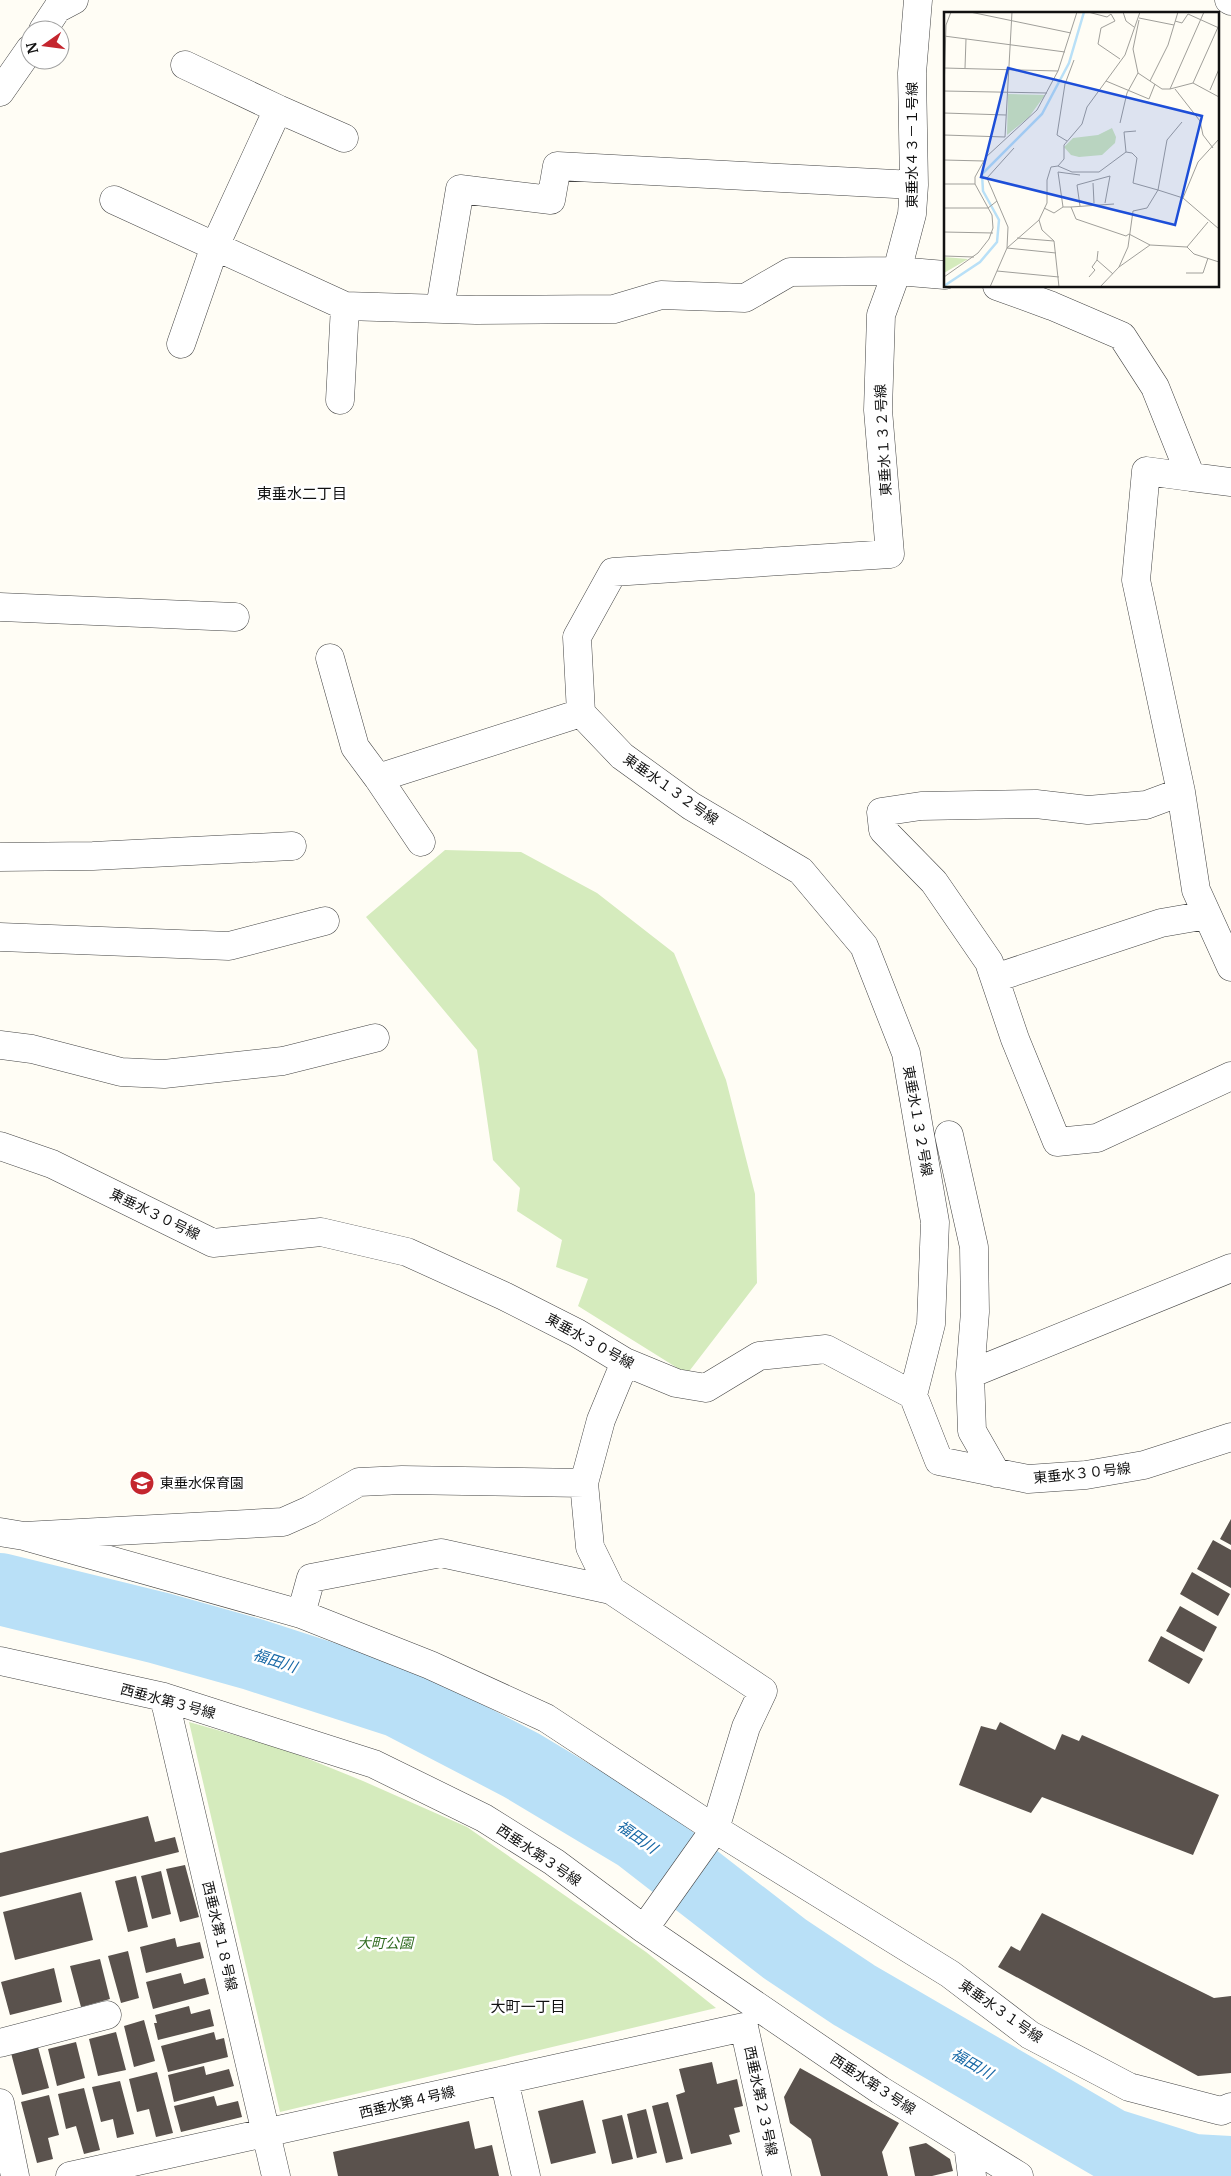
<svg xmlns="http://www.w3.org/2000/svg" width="1231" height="2176" viewBox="0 0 1231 2176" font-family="Merriweather,'Noto Sans JP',serif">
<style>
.green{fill:#d5ebbd}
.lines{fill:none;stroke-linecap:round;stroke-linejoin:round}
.river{stroke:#b9e0f7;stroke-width:72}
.building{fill:#5a524d}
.minor-casing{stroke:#444;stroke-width:29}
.minor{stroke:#fff;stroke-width:28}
.labels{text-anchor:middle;stroke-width:5;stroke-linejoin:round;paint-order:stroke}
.street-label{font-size:14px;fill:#111;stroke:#fff}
.poi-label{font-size:14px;fill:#111;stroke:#fff;text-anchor:start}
.park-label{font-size:14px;font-style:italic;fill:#2f6b1f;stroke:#fff}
.neighbourhood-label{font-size:15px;fill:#111;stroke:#fff}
.water-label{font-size:15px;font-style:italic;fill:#1768a6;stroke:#fff}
.inset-river{fill:none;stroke:#b9e0f7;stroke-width:2.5}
.inset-road{fill:none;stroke:#a09f9a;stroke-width:1}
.view{fill:#1d4ed8;fill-opacity:0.15;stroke:#1d4ed8;stroke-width:2.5}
.inset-edge{fill:none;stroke:#111;stroke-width:2.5}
</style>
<rect width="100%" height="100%" fill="#fffdf5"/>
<path class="green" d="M 445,850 L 521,852 L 597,893 L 674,953 L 726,1080 L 755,1194 L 757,1283 L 687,1374 L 578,1306 L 588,1279 L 556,1267 L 562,1240 L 517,1211 L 520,1188 L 493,1160 L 477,1050 L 366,917 Z
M 189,1722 L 284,1749 L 363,1781 L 467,1827 L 646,1952 L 716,2008 L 280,2112 Z"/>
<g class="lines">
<path class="river" d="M 0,1589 L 159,1628 L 252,1654 L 400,1702 L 521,1765 L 638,1835 L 785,1949 L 854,1995 L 1110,2144 L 1193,2170 L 1231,2172"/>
</g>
<path class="building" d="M 1231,1519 L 1231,1545 L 1220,1539 Z
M 1213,1540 L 1231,1550 L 1231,1588 L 1197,1569 Z
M 1192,1572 L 1230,1594 L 1218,1616 L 1180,1594 Z
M 1180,1606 L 1217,1627 L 1204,1652 L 1166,1631 Z
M 1161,1636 L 1203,1659 L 1189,1684 L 1148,1661 Z
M 1000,1722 L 1055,1750 L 1062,1734 L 1079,1741 L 1082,1735 L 1219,1795 L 1193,1855 L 1042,1797 L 1031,1813 L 959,1785 L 981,1726 L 996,1730 Z
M 148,1816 L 155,1842 L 175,1837 L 179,1852 L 0,1897 L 0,1853 Z
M 185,1865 L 199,1917 L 180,1922 L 166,1869 Z
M 161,1871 L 171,1914 L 152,1919 L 141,1876 Z
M 136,1876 L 148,1927 L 128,1932 L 115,1881 Z
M 81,1892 L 93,1940 L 15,1960 L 3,1912 Z
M 1042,1913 L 1214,1998 L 1231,1996 L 1231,2073 L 1198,2076 L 998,1967 L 1011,1946 L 1020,1951 Z
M 175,1938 L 177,1947 L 200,1942 L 204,1958 L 146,1973 L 140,1947 Z
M 128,1951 L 139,1998 L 121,2003 L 108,1956 Z
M 100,1959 L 110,1999 L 81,2007 L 70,1966 Z
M 54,1968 L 62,2002 L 10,2015 L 1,1982 Z
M 181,1973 L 184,1984 L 205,1978 L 209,1994 L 153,2009 L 146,1982 Z
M 189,2006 L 191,2014 L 210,2009 L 214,2026 L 158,2040 L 154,2023 L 157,2023 L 155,2015 Z
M 144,2020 L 155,2061 L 134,2067 L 124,2026 Z
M 116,2032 L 126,2070 L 98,2076 L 89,2039 Z
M 214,2032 L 216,2040 L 224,2038 L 228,2057 L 168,2072 L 161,2046 Z
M 76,2042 L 85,2078 L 57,2086 L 48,2049 Z
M 38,2047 L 49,2088 L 22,2095 L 11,2053 Z
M 712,2062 L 717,2084 L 737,2079 L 743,2106 L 734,2108 L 740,2132 L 729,2135 L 732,2144 L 691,2154 L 676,2095 L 685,2092 L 679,2069 Z
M 204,2066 L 206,2075 L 229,2069 L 234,2086 L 174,2102 L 168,2075 Z
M 800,2068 L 899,2123 L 882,2152 L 888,2176 L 821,2176 L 811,2139 L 790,2123 L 784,2097 Z
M 157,2072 L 173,2133 L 156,2137 L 149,2109 L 137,2112 L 129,2079 Z
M 120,2081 L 134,2134 L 117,2138 L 113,2119 L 101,2122 L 92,2087 Z
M 84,2088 L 100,2150 L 84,2154 L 76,2126 L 66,2129 L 58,2094 Z
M 49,2095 L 59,2135 L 48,2138 L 53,2159 L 37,2163 L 21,2102 Z
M 214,2096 L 217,2106 L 238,2101 L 242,2117 L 181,2132 L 174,2106 Z
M 583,2100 L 596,2153 L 551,2164 L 538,2111 Z
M 668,2102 L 683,2159 L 666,2163 L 652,2106 Z
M 646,2109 L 657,2153 L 637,2158 L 627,2114 Z
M 622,2115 L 633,2159 L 612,2164 L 602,2120 Z
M 469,2121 L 475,2149 L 492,2145 L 499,2176 L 338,2176 L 333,2152 Z
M 926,2143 L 950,2159 L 953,2171 L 932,2176 L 915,2176 L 909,2147 Z"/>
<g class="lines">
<defs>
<path id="minor" d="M 918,0 L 912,73 L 914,185 L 912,214 L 897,271 L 945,275
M 1229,0 L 1231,1
M 43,30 L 57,9 L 74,0
M 0,92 L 30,49
M 278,109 L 344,138
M 114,200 L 345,306 L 476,310 L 614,309 L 661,295 L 745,298 L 790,272 L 897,271 L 881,315 L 878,410 L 890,554 L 613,572 L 577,637 L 581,713 L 622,756 L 691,806 L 801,871 L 864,946 L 906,1053 L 935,1222 L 931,1324 L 913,1395
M 997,286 L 1052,306 L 1122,336 L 1155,387 L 1191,477 L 1231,482
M 440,308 L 460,189 L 551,200 L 557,166 L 914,185
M 181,344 L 215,246 L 278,109 L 185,65
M 340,400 L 345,306
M 1191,477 L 1146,471 L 1136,580 L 1181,792 L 1196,890 L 1231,967
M 0,607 L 235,617
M 330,658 L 355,747 L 378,778 L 581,713
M 378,778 L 421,842
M 1181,792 L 1146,805 L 1088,810 L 1036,804 L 921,806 L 881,812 L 883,830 L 934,882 L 989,962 L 1015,1039 L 1057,1142 L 1097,1138 L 1231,1076
M 0,857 L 93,856 L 292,846
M 0,937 L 229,946 L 325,921
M 995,978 L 1161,923 L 1207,915
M 0,1045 L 32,1049 L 121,1072 L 164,1074 L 283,1061 L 375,1038
M 949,1135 L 974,1247 L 975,1312 L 970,1374 L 1231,1268
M 0,1146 L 52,1164 L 213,1243 L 321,1232 L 407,1252 L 504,1296 L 577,1333 L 625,1362 L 676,1383 L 706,1388 L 759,1356 L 826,1349 L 913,1395 L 939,1461 L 1028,1479 L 1086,1475 L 1144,1465 L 1231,1437
M 625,1362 L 601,1420 L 584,1483 L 590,1547 L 611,1590 L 763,1691 L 746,1727 L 715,1829 L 950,1974 L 1030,2035 L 1129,2087 L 1221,2111 L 1231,2107
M 970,1374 L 972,1431 L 996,1473
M 0,1532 L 24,1536 L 283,1522 L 310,1510 L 359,1482 L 402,1480 L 584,1483
M 24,1536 L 301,1614 L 430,1665 L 546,1718 L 715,1829 L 644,1929
M 301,1614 L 311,1578 L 441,1553 L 611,1590
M 0,1661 L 164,1697 L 374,1764 L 484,1818 L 554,1862 L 644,1929 L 880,2090 L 1019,2176
M 164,1697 L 276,2176
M 744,2027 L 777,2176
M 0,2043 L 107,2015
M 504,2080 L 526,2176
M 0,2103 L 15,2176
M 968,2144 L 972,2176
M 70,2176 L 744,2027"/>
</defs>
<use href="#minor" class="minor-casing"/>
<use href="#minor" class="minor"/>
</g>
<defs>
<symbol id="school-disc" viewBox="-11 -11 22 22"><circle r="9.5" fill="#c4262e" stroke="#fff"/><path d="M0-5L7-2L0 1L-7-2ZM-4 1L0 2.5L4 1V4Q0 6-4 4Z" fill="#fff"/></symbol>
</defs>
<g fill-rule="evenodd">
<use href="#school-disc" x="128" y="1469" width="28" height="28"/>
</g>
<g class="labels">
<g class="street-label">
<text transform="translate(912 145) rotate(-90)" y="5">東垂水４３－１号線</text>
<text transform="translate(883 440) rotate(-93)" y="5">東垂水１３２号線</text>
<text transform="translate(671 789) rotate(35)" y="5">東垂水１３２号線</text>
<text transform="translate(918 1121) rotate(80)" y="5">東垂水１３２号線</text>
<text transform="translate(155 1214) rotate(26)" y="5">東垂水３０号線</text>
<text transform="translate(590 1341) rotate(29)" y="5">東垂水３０号線</text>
<text transform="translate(1082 1473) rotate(-6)" y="5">東垂水３０号線</text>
<text transform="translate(168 1701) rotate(15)" y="5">西垂水第３号線</text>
<text transform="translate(539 1855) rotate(34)" y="5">西垂水第３号線</text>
<text transform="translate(220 1936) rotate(77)" y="5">西垂水第１８号線</text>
<text transform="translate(1001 2011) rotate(35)" y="5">東垂水３１号線</text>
<text transform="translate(873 2084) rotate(33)" y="5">西垂水第３号線</text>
<text transform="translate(761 2101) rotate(78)" y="5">西垂水第２３号線</text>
<text transform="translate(407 2102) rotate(-13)" y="5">西垂水第４号線</text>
</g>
<g class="poi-label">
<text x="160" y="1488">東垂水保育園</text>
</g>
<g class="park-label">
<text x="385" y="1948">大町公園</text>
</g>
<g class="neighbourhood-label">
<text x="302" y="499">東垂水二丁目</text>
<text x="528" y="2012">大町一丁目</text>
</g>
<g class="water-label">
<text transform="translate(275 1661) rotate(18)" y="5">福田川</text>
<text transform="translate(637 1837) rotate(35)" y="5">福田川</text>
<text transform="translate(972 2064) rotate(30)" y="5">福田川</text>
</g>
</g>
<g transform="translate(944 12)">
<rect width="275" height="275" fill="#fffdf5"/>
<path d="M 64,82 L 101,83 L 85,105 L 63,123 ZM 168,116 L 172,125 L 171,131 L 158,143 L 135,145 L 127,143 L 120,135 L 129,126 L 154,123 ZM 0,245 L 24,247 L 0,261 Z" fill="#d5ebbd"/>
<path class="inset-river" d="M 0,274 L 36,250 L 53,230 L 55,208 L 39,179 L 38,162 L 98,102 L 125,51 L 140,0"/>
<path class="inset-road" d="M 26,0 L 127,21M 144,0 L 163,5 L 167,2M 179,0 L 182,9 L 190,15M 260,0 L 226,77 L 249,71 L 275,85M 167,2 L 171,9 L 157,16 L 154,32 L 176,47M 195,6 L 230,13M 195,8 L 189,37 L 194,61 L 218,77 L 226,77M 231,9 L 238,11 L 244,2 L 275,16M 0,24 L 121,40M 0,56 L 114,59M 21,56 L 22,27M 162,69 L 205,87 L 211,72M 206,69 L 224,33 L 234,0M 249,71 L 275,13M 231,77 L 256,109 L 259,123 L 269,136M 266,78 L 275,57M 0,79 L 103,81M 0,80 L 2,13 L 7,0M 0,101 L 62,103M 176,111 L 183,81 L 194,61M 0,123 L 61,125M 61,125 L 68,0M 123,129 L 113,123 L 121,72 L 130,48M 182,140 L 180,120 L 192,119M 0,148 L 40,149M 114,154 L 128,160 L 155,160 L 182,140 L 188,141 L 193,146 L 189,171 L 214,178 L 223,128 L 238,110M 149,171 L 150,191M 0,172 L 31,172M 239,186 L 275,217M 136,194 L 133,173 L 166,164 L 161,191M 119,195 L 114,160 L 136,163M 127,195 L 170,192M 0,196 L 44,196 L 53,189M 100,196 L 110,201 L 119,195 L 127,195 L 132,207 L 182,224 L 185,222 L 206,233M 95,208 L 98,218 L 110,229 L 115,275M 0,220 L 49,221M 73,226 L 110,229M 243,235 L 250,242 L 275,250M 63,236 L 95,208 L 103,191 L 103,168 L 107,155 L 114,154 L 120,147 L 120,133 L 138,112 L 143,95 L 181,43 L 196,0M 63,236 L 112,241M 154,239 L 153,248 L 169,262M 0,244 L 30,245M 175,255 L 184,235 L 189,199 L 203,196 L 214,178 L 239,186 L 254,150 L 275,127M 53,259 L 115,265M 242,261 L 259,261 L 264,246M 0,265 L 34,241 L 45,227 L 49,216 L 48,203 L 31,172 L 31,165 L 42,145 L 93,98 L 114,59 L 133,0M 145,265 L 151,258 L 148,255 L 153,248M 46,275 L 63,236 L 64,215 L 43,166 L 70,136M 156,275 L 175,255 L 206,233 L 243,235 L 264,210"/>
<path class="view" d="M 64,56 L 258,104 L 231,213 L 37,165 Z"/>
<rect width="275" height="275" class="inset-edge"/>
</g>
<g transform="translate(45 45) rotate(256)"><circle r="24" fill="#ffffff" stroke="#a0a0a0"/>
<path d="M0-4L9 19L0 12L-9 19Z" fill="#c4262e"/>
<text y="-8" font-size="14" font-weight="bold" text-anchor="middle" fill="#111111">N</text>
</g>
</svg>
